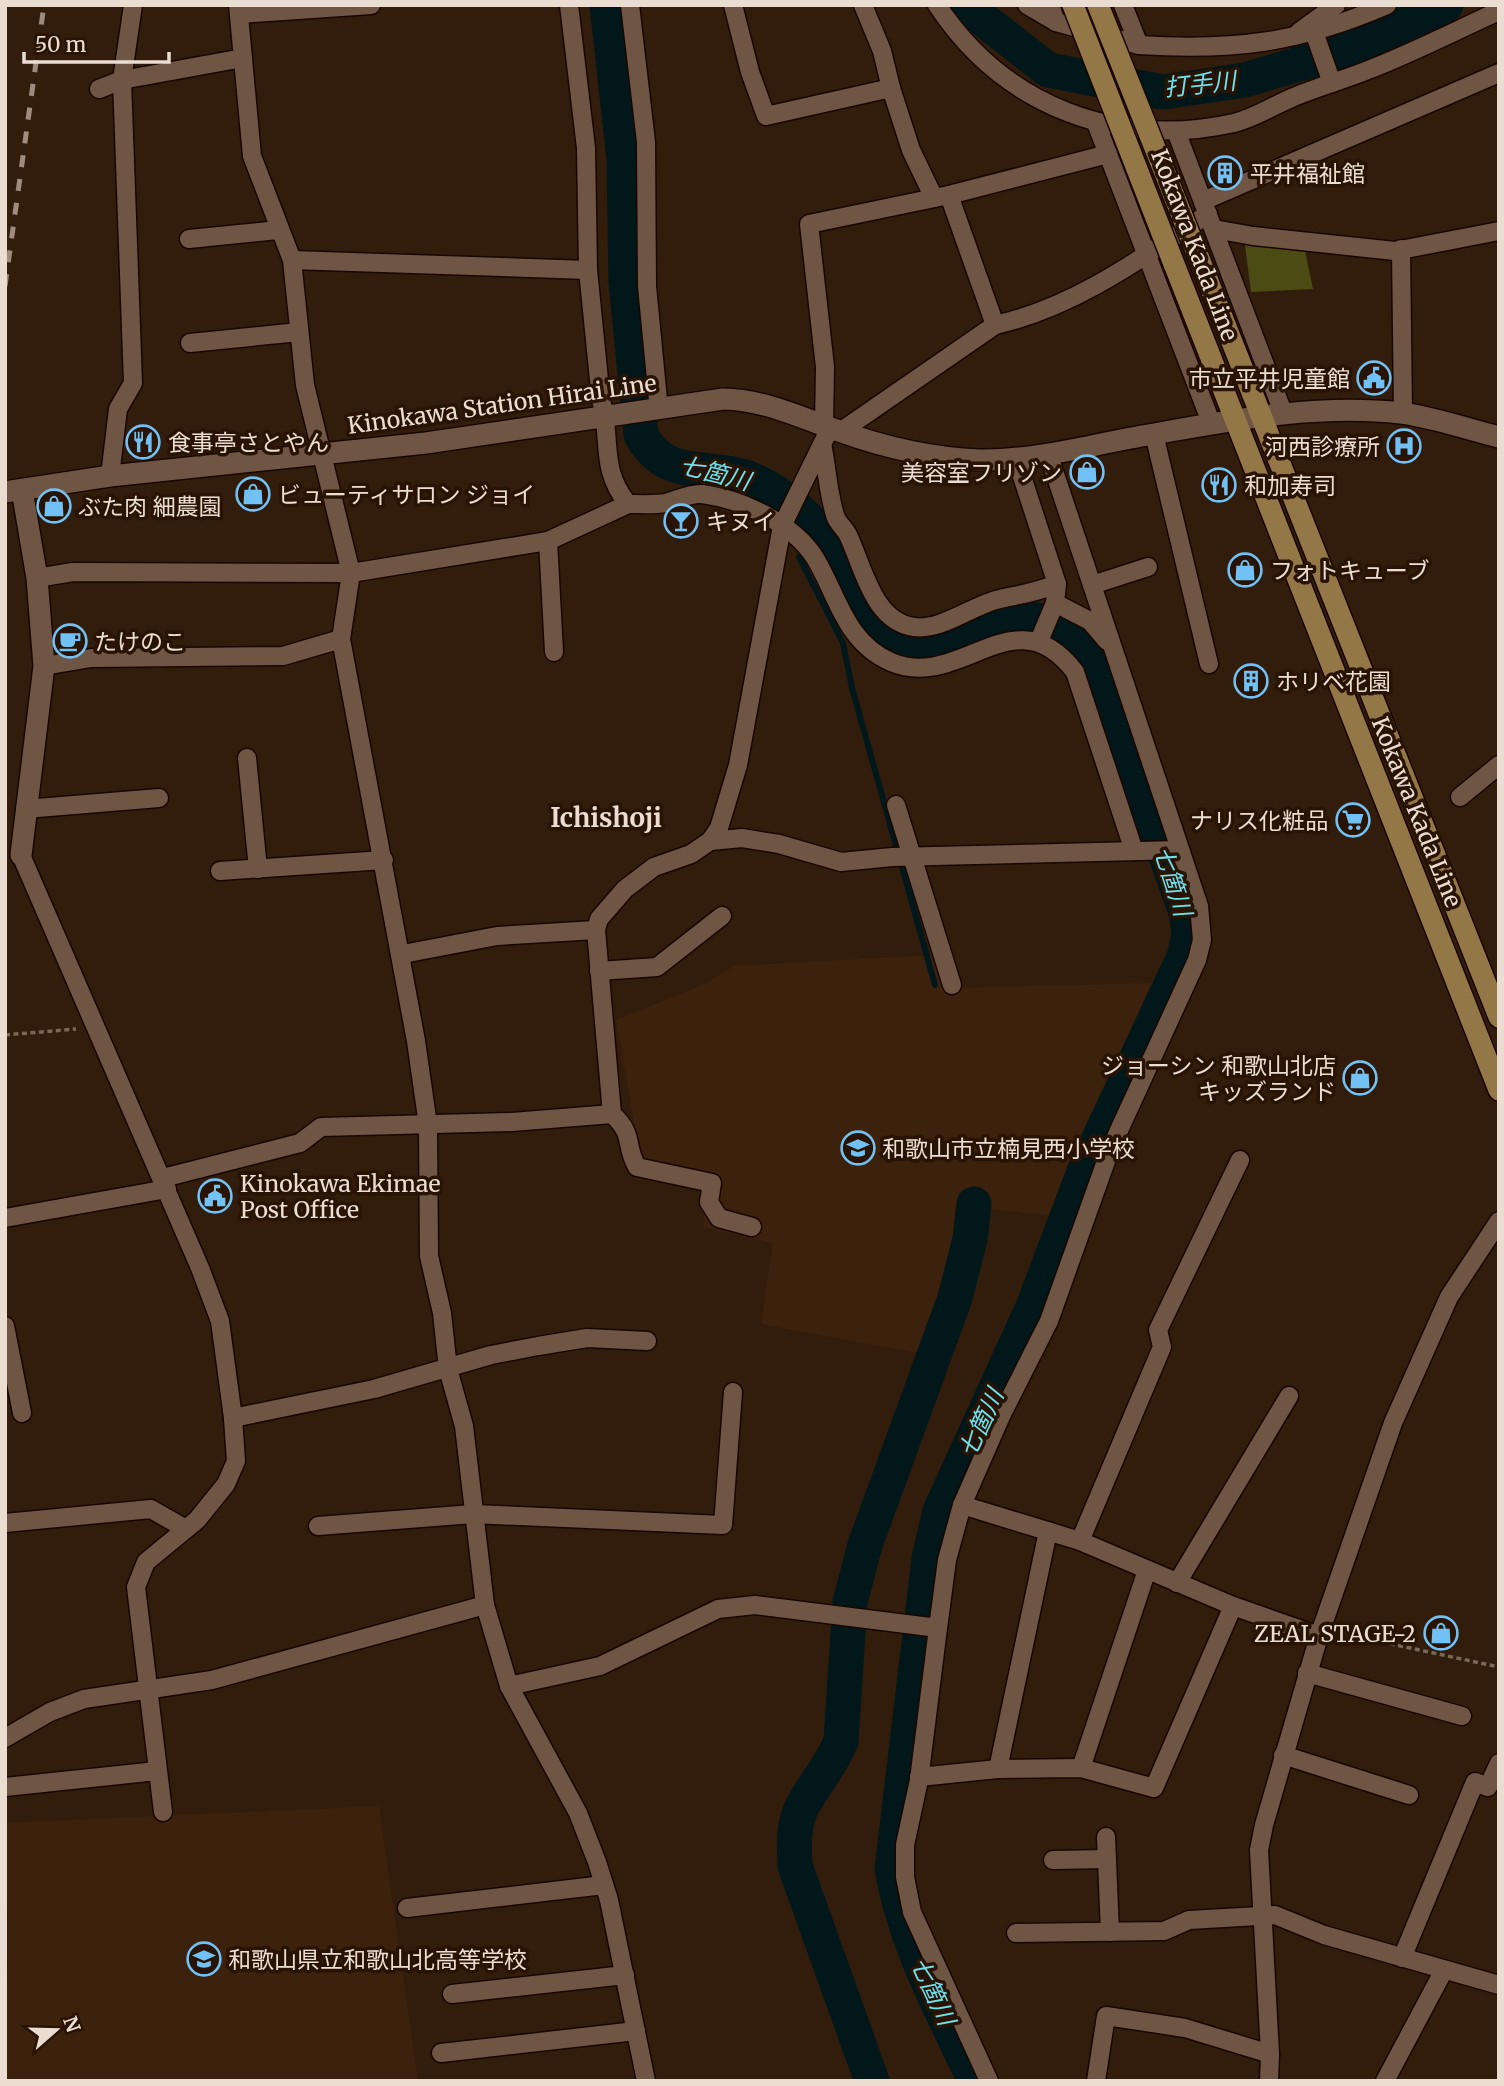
<svg xmlns="http://www.w3.org/2000/svg" width="1504" height="2086" viewBox="0 0 1504 2086" font-family="Merriweather,'Noto Sans JP',serif">
	<rect width="100%" height="100%" fill="#321d0d"/>
	<g fill="#3c210c">
		<polygon points="934,955 945,988 1151,983 1053,1215 962,1207 923,1354 761,1324 773,1243 703,1227 706,1187 636,1180 633,1116 616,1020 707,983 734,966"/>
		<polygon points="379,1806 418,2081 5,2081 8,1935 5,1823"/>
	</g>
	<polygon fill="#4a4c14" points="1245,245 1305,251 1313,289 1251,292"/>
	<g fill="none" stroke-linecap="round" stroke-linejoin="round">
		<g stroke="#01171a" stroke-width="6">
			<polyline points="801,532 807,518"/>
			<polyline points="799,557 843,643 852,688 935,985"/>
		</g>
		<g stroke="#01171a" stroke-width="35">
			<path d="M607,5L624,159L626,281L641,435C667,482 706,463 748,478C766,485 780,494 794,506C806,516 817,528 826,541C849,576 855,633 903,645C920,649 938,642 954,636C1019,613 1060,604 1100,672L1187,915L1189,935L1184,957L1087,1164L1033,1307L940,1511L929,1559L892,1869C905,1945 943,2012 975,2081"/>
			<polyline points="965,5 1048,70 1163,92 1245,80 1346,50 1446,5"/>
			<path d="M872,2081L795,1866C794,1846 793,1825 802,1807C814,1784 831,1766 841,1741L850,1602L865,1545L955,1298L970,1239L974,1204"/>
		</g>
		<defs>
			<g id="street">
				<polyline points="238,5 252,156 292,260 305,385 351,573 341,639 416,1041 428,1125 429,1256 442,1313 448,1369 464,1426 485,1605 509,1686 578,1813 597,1862 609,1900 646,2081"/>
				<polyline points="569,5 586,148 588,270"/>
				<polyline points="630,5 646,142 647,286 659,410"/>
				<polyline points="733,5 750,72 766,116 891,88 911,150 934,198"/>
				<polyline points="863,5 882,51 891,88"/>
				<path d="M937,5C1004,106 1116,149 1234,123C1254,118 1269,108 1287,100C1313,88 1341,81 1368,70C1412,53 1455,31 1499,11"/>
				<polyline points="1027,5 1056,22"/>
				<polyline points="1050,5 1056,22 1139,45 1123,5"/>
				<polyline points="239,14 371,5"/>
				<polyline points="1299,32 1336,5"/>
				<polyline points="1314,32 1332,83"/>
				<path d="M1139,45C1234,51 1299,43 1387,5"/>
				<polyline points="99,89 122,80 243,58"/>
				<polyline points="1096,123 1212,425"/>
				<polyline points="1176,131 1284,415"/>
				<polyline points="949,195 995,325"/>
				<polyline points="1203,201 1499,73"/>
				<polyline points="1214,229 1253,236 1395,251 1499,231"/>
				<polyline points="189,239 278,230"/>
				<polyline points="1401,249 1403,413"/>
				<path d="M292,260L588,270L601,400C612,438 599,469 628,504C640,504 654,505 666,503C677,500 690,493 702,494C741,499 793,523 815,558C838,596 845,642 891,662C961,692 1014,592 1075,672L1134,851"/>
				<polyline points="190,343 299,332"/>
				<polyline points="824,425 825,367 809,224 949,195 1108,154"/>
				<path d="M840,432L995,325C1073,308 1142,258 1208,214"/>
				<polyline points="1154,434 1209,664"/>
				<path d="M822,444C827,467 828,495 836,518C839,524 845,529 848,535C863,566 873,622 914,627C942,631 972,605 1000,599C1023,594 1034,593 1057,584"/>
				<polyline points="1016,458 1057,584 1055,603 1039,641"/>
				<polyline points="110,476 118,409 133,383 122,80 133,5"/>
				<polyline points="548,541 554,652"/>
				<polyline points="37,578 73,572 351,573 548,541 628,504"/>
				<polyline points="1092,585 1148,567"/>
				<polyline points="1055,603 1090,621 1107,641"/>
				<polyline points="44,666 91,658 283,656 341,639"/>
				<polyline points="247,758 258,869"/>
				<polyline points="1460,797 1499,765"/>
				<polyline points="896,805 952,985"/>
				<polyline points="25,809 159,798"/>
				<polyline points="710,841 742,838 779,844 841,862 892,857 1180,850"/>
				<polyline points="21,855 200,1268 220,1321 233,1418 236,1461 226,1484 197,1520 146,1562 136,1587 163,1812"/>
				<polyline points="220,871 384,860"/>
				<polyline points="403,954 497,936 596,930"/>
				<polyline points="599,971 657,967 722,916"/>
				<path d="M612,1114C635,1135 624,1144 637,1167L712,1183L709,1202L719,1218L752,1227"/>
				<polyline points="163,1178 300,1143 321,1127 512,1122 612,1114 596,930 599,919 625,889 654,867 691,854 710,841 719,828 738,765 782,526 830,428"/>
				<polyline points="5,1218 167,1189"/>
				<polyline points="5,1326 22,1413"/>
				<polyline points="233,1418 374,1389 491,1355 538,1346 587,1338 647,1341"/>
				<polyline points="962,1505 1080,1541 1233,1606 1319,1636"/>
				<polyline points="5,1523 151,1509 186,1529"/>
				<polyline points="318,1526 473,1514 723,1525 733,1392"/>
				<polyline points="1080,1541 1162,1347 1158,1330 1240,1160"/>
				<polyline points="1177,1583 1289,1396"/>
				<polyline points="938,1628 919,1780 905,1845 905,1877 912,1912 989,2081"/>
				<polyline points="1307,1673 1462,1716"/>
				<polyline points="509,1686 600,1666 718,1609 755,1605 938,1628 947,1560 962,1505 1002,1414 1049,1321 1110,1150 1197,960 1202,940 1199,906 1048,453"/>
				<polyline points="5,1738 50,1712 84,1699 212,1680 485,1605"/>
				<polyline points="1283,1755 1409,1795"/>
				<polyline points="1081,1768 1147,1570"/>
				<polyline points="998,1769 1048,1531"/>
				<polyline points="919,1777 998,1769 1081,1768 1154,1788 1233,1606"/>
				<polyline points="5,1787 157,1771"/>
				<polyline points="1106,1837 1110,1932"/>
				<polyline points="1053,1860 1107,1859"/>
				<polyline points="407,1908 604,1885"/>
				<polyline points="1016,1933 1164,1931 1189,1920 1275,1915 1324,1935 1499,1985"/>
				<polyline points="1402,1958 1475,1782 1488,1787 1499,1763"/>
				<polyline points="452,1994 625,1975"/>
				<polyline points="441,2053 636,2031"/>
				<polyline points="1096,2081 1106,2016 1185,2028 1270,2054"/>
				<polyline points="1269,2081 1270,2054 1259,1850 1264,1825 1319,1636 1393,1423 1449,1297 1499,1221"/>
				<polyline points="1385,2081 1444,1970"/>
			</g>
			<g id="secondary">
				<path d="M5,492L110,476L426,443L723,399C766,400 799,417 839,431C886,448 930,458 979,460C1032,461 1086,446 1137,437C1223,422 1313,403 1401,413C1433,417 1467,429 1499,437"/>
				<polyline points="21,855 44,666 37,578 22,490"/>
			</g>
			<g id="primary">
				<polyline points="1198,256 1499,1017"/>
				<polyline points="1174,264 1499,1090"/>
			</g>
		</defs>
		<use href="#street" stroke="#190600" stroke-width="21"/>
		<use href="#secondary" stroke="#190600" stroke-width="24"/>
		<use href="#primary" stroke="#190600" stroke-width="24"/>
		<g stroke="#796759" stroke-width="3.5" stroke-dasharray="5 3.5" stroke-linecap="butt">
			<polyline points="5,1035 76,1029"/>
			<polyline points="1340,1633 1499,1667"/>
		</g>
		<use href="#street" stroke="#6f5644" stroke-width="18"/>
		<use href="#secondary" stroke="#6f5644" stroke-width="21"/>
		<use href="#primary" stroke="#947747" stroke-width="21"/>
		<polyline stroke="#9e8c7f" stroke-width="5" stroke-dasharray="12 12" stroke-linecap="butt" points="5,286 44,5"/>
		<defs>
			<g id="primary-bridge">
				<polyline points="1073,5 1174,264"/>
				<polyline points="1098,5 1198,256"/>
			</g>
		</defs>
		<use href="#primary-bridge" stroke="#190600" stroke-width="24" stroke-linecap="butt"/>
		<use href="#primary-bridge" stroke="#947747" stroke-width="21"/>
	</g>
	<defs>
		<symbol id="building-ring" viewBox="-11 -11 22 22"><circle r="9.5" fill="#281304" stroke="#72c1f5" stroke-width="1.5"/><path d="M-4-6H4V6H1V3H-1V6H-4ZM-2.5-4.3h1.7v1.8h-1.7ZM.8-4.3h1.7v1.8H.8ZM-2.5-1h1.7V.8h-1.7ZM.8-1h1.7V.8H.8Z" fill="#72c1f5"/></symbol>
		<symbol id="civic-ring" viewBox="-11 -11 22 22"><circle r="9.5" fill="#281304" stroke="#72c1f5" stroke-width="1.5"/><path d="M-.6-6.5H3V-4.5H.6V-3L4-1V1h2V6H-6V1h2V-1L-.6-3ZM-1.2 2.5V6h2.4V2.5Z" fill="#72c1f5"/></symbol>
		<symbol id="restaurant-ring" viewBox="-11 -11 22 22"><circle r="9.5" fill="#281304" stroke="#72c1f5" stroke-width="1.5"/><path d="M-5-6h1v4h1v-4h1v4h1v-4h1v5L-1.5 .5V6h-2V.5L-5-1ZM5-6V6H3V1.5H1.5Q1.5-4 5-6Z" fill="#72c1f5"/></symbol>
		<symbol id="hospital-ring" viewBox="-11 -11 22 22"><circle r="9.5" fill="#281304" stroke="#72c1f5" stroke-width="1.5"/><path d="M-5-5h3v3.5h4V-5h3V5h-3V1.5h-4V5h-3Z" fill="#72c1f5"/></symbol>
		<symbol id="shop-ring" viewBox="-11 -11 22 22"><circle r="9.5" fill="#281304" stroke="#72c1f5" stroke-width="1.5"/><path d="M-5-2.5h2.3a2.7 3.5 0 0 1 5.4 0H5L5.5 6h-11ZM-1.5-2.5h3a1.5 2.3 0 0 0-3 0Z" fill="#72c1f5"/></symbol>
		<symbol id="bar-ring" viewBox="-11 -11 22 22"><circle r="9.5" fill="#281304" stroke="#72c1f5" stroke-width="1.5"/><path d="M-6-5H6L.8 .8V4.5H3.5V6h-7V4.5H-.8V.8Z" fill="#72c1f5"/></symbol>
		<symbol id="cafe-ring" viewBox="-11 -11 22 22"><circle r="9.5" fill="#281304" stroke="#72c1f5" stroke-width="1.5"/><path d="M-5.5-4.5H6V0H3Q3 3.5 0 3.5H-2.5Q-5.5 3.5-5.5 0ZM3-3.2v2h1.7v-2ZM-6 4.5H4V6H-6Z" fill="#72c1f5"/></symbol>
		<symbol id="supermarket-ring" viewBox="-11 -11 22 22"><circle r="9.5" fill="#281304" stroke="#72c1f5" stroke-width="1.5"/><path d="M-6-5.5h2.5l.6 2H6L4.5 2H-2.5L-4.4-4H-6ZM-1.5 3.2a1.3 1.3 0 1 0 .1 0ZM3 3.2a1.3 1.3 0 1 0 .1 0Z" fill="#72c1f5"/></symbol>
		<symbol id="school-ring" viewBox="-11 -11 22 22"><circle r="9.5" fill="#281304" stroke="#72c1f5" stroke-width="1.5"/><path d="M0-5L7-2L0 1L-7-2ZM-4 1L0 2.5L4 1V4Q0 6-4 4Z" fill="#72c1f5"/></symbol>
	</defs>
	<g fill-rule="evenodd">
		<use href="#building-ring" x="1206" y="154" width="38" height="38"/>
		<use href="#civic-ring" x="1355" y="359" width="38" height="38"/>
		<use href="#restaurant-ring" x="124" y="423" width="38" height="38"/>
		<use href="#hospital-ring" x="1385" y="427" width="38" height="38"/>
		<use href="#shop-ring" x="1068" y="453" width="38" height="38"/>
		<use href="#restaurant-ring" x="1200" y="466" width="38" height="38"/>
		<use href="#shop-ring" x="234" y="475" width="38" height="38"/>
		<use href="#shop-ring" x="35" y="487" width="38" height="38"/>
		<use href="#bar-ring" x="662" y="502" width="38" height="38"/>
		<use href="#shop-ring" x="1226" y="551" width="38" height="38"/>
		<use href="#cafe-ring" x="51" y="622" width="38" height="38"/>
		<use href="#building-ring" x="1232" y="662" width="38" height="38"/>
		<use href="#supermarket-ring" x="1334" y="801" width="38" height="38"/>
		<use href="#shop-ring" x="1341" y="1059" width="38" height="38"/>
		<use href="#school-ring" x="839" y="1129" width="38" height="38"/>
		<use href="#civic-ring" x="196" y="1177" width="38" height="38"/>
		<use href="#shop-ring" x="1422" y="1614" width="38" height="38"/>
		<use href="#school-ring" x="185" y="1940" width="38" height="38"/>
	</g>
	<g text-anchor="middle" dominant-baseline="central" stroke-width="7" stroke-linejoin="round" paint-order="stroke">
		<g font-size="23" fill="#ecddd3" stroke="#281304" text-anchor="start">
			<text x="1250" y="173">平井福祉館</text>
			<text x="1350" y="378" text-anchor="end">市立平井児童館</text>
			<text x="168" y="442">食事亭さとやん</text>
			<text x="1380" y="446" text-anchor="end">河西診療所</text>
			<text x="1062" y="472" text-anchor="end">美容室フリゾン</text>
			<text x="1244" y="485">和加寿司</text>
			<text x="278" y="494">ビューティサロン ジョイ</text>
			<text x="78" y="506">ぶた肉 細農園</text>
			<text x="706" y="521">キヌイ</text>
			<text x="1270" y="570">フォトキューブ</text>
			<text x="94" y="641">たけのこ</text>
			<text x="1276" y="681">ホリベ花園</text>
			<text x="1328" y="820" text-anchor="end">ナリス化粧品</text>
			<text x="1336" y="1065" text-anchor="end">ジョーシン 和歌山北店<tspan x="1336" dy="26">キッズランド</tspan></text>
			<text x="882" y="1148">和歌山市立楠見西小学校</text>
			<text x="240" y="1183">Kinokawa Ekimae<tspan x="240" dy="26">Post Office</tspan></text>
			<text x="1416" y="1633" text-anchor="end">ZEAL STAGE-2</text>
			<text x="228" y="1959">和歌山県立和歌山北高等学校</text>
		</g>
		<g font-size="23" fill="#ecddd3" stroke="#281304">
			<text transform="translate(1195 245) rotate(69)">Kokawa Kada Line</text>
			<text transform="translate(502 404) rotate(-8)">Kinokawa Station Hirai Line</text>
			<text transform="translate(1417 812) rotate(68)">Kokawa Kada Line</text>
		</g>
		<g font-size="24" font-style="italic" fill="#6ee3f0" stroke="#281304">
			<text transform="translate(1200 84) rotate(-6)">打手川</text>
			<text transform="translate(715 473) rotate(14)">七箇川</text>
			<text transform="translate(1173 881) rotate(72)">七箇川</text>
			<text transform="translate(981 1423) rotate(-65)">七箇川</text>
			<text transform="translate(933 1991) rotate(65)">七箇川</text>
		</g>
		<g font-size="26" font-weight="bold" fill="#ecddd3" stroke="#281304">
			<text x="606" y="817">Ichishoji</text>
		</g>
	</g>
	<rect width="1504" height="2086" fill="none" stroke="#ecddd3" stroke-width="14"/>
	<g transform="translate(56 2030) rotate(70)" stroke="#281304" stroke-width="5" paint-order="stroke">
	<path d="M0-5L12 26L0 18L-12 26Z" fill="#ecddd3"/>
	<text y="-10" font-size="19" font-weight="bold" text-anchor="middle" fill="#ecddd3">N</text>
	</g>
	<path d="M24 52v10h145v-10" fill="none" stroke="#ecddd3" stroke-width="3.5"/>
	<text x="35" y="52" font-size="21" fill="#ecddd3" stroke="#281304" stroke-width="5" paint-order="stroke">50 m</text>
</svg>
